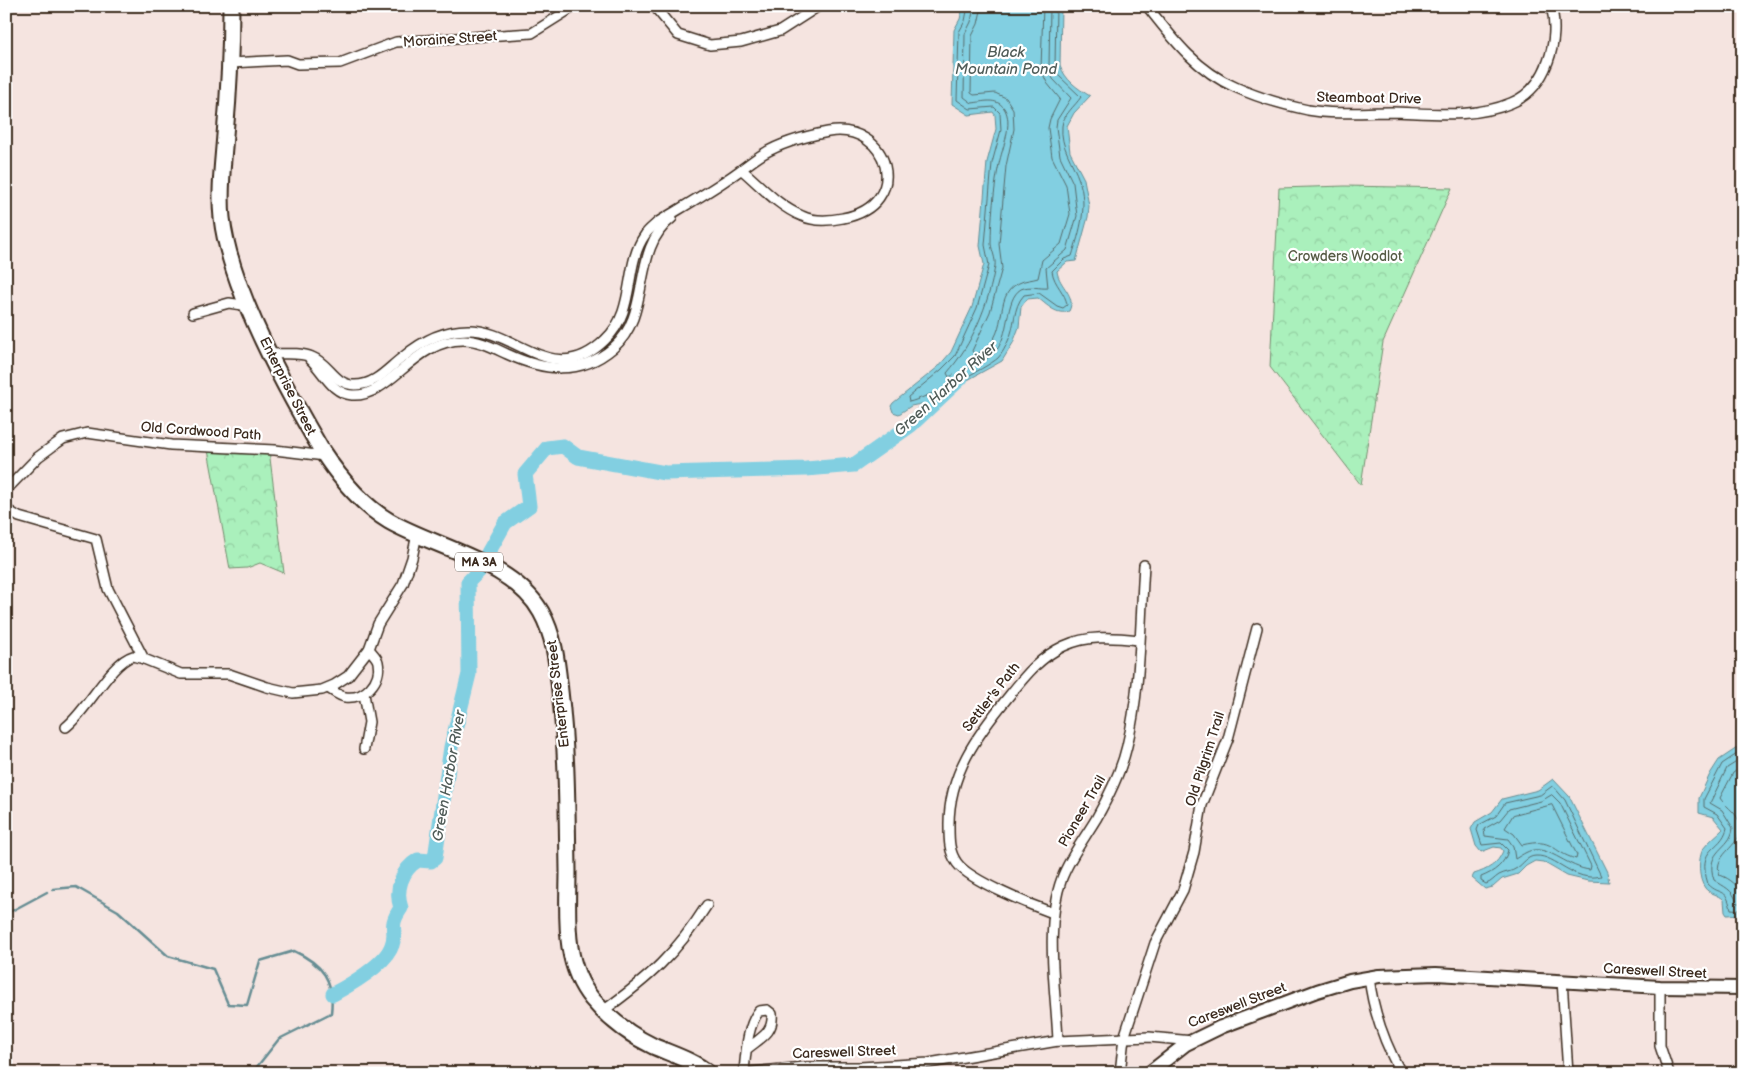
<svg xmlns="http://www.w3.org/2000/svg" width="1749" height="1079" viewBox="0 0 1749 1079" font-family="'Balsamiq Sans',sans-serif">
	<defs>
		<pattern id="park-crowns" width="20" height="18" patternUnits="userSpaceOnUse" patternTransform="scale(1.25)"><rect width="20" height="18" fill="#aaf0bc"/><path d="M2 6a3 3 0 1 1 6 0M12 15a3 3 0 1 1 6 0" fill="none" stroke="#93cea1"/></pattern>
	</defs>
	<rect width="100%" height="100%" fill="#f5e4e0"/>
	<filter id="ink" filterUnits="userSpaceOnUse"><feTurbulence type="fractalNoise" baseFrequency=".02" numOctaves="2"/><feDisplacementMap in="SourceGraphic" scale="10" xChannelSelector="R" yChannelSelector="G"/><feConvolveMatrix kernelMatrix="1 2 1 2 8 2 1 2 1" color-interpolation-filters="sRGB"/></filter>
	<g filter="url(#ink)">
		<g fill="url(#park-crowns)" stroke="#728d6d">
			<polygon points="1345,186 1452,188 1383,342 1361,485 1270,367 1279,188"/>
			<polygon points="208,450 269,450 284,573 260,563 247,568 230,569"/>
		</g>
		<g fill="#82cfe1" stroke="#668d93">
			<path d="M963,6H1061L1060,65C1065,80 1077,88 1090,96L1074,113L1067,126L1070,152L1084,179L1089,206L1088,217L1076,261L1067,262L1057,271C1059,287 1077,295 1069,311C1057,316 1047,305 1038,298L1027,299L1021,307L1019,327L1013,343L1002,361L926,403L911,406L899,414L893,412L891,406L893,403L938,367L951,352L972,307L984,264L980,246L987,162L996,129L995,115L993,112L969,115L952,104L954,30L960,19Z"/>
			<path d="M1743,744V914L1727,915L1725,912L1724,900C1719,894 1709,894 1705,888C1698,879 1698,858 1703,849C1708,842 1717,835 1723,829L1713,817L1699,813V798L1710,774L1719,760Z"/>
			<path d="M1553,779L1569,796L1607,872L1609,882L1588,881L1567,876L1543,862L1535,861L1526,866L1518,874L1502,879L1493,887L1485,889L1472,878L1474,874C1487,870 1498,864 1503,851L1501,848L1494,847L1481,852L1476,846L1471,829L1475,822L1492,812L1502,799L1538,790Z"/>
		</g>
		<g fill="none" stroke-linecap="round" stroke-linejoin="round">
			<g stroke="#576c6c" stroke-width="1">
				<path d="M968,6L965,21L959,32L957,100L970,109L994,107L1000,113L1001,130L992,163L985,245L989,265L977,308L955,356L941,370L908,397L909,402C924,399 987,368 998,358C1002,354 1006,346 1008,341C1016,326 1012,308 1024,295L1039,293L1057,306L1063,308L1067,305C1066,293 1054,285 1052,271L1064,259L1072,256C1080,231 1088,206 1079,180C1073,162 1060,147 1062,126C1063,115 1075,106 1081,97L1059,76L1055,66L1056,6"/>
				<path d="M974,6L971,22L965,34L964,97L972,103C983,102 996,97 1004,108C1014,123 1002,148 999,164C994,187 991,220 991,244C992,251 996,259 995,266C989,304 972,345 947,373L949,377C960,372 986,361 994,353C1011,336 1004,299 1021,289C1030,285 1040,289 1048,288L1046,268L1067,250L1077,216L1073,183L1060,156L1056,127L1057,120L1071,98L1053,79L1049,67L1050,6"/>
				<path d="M982,6L978,24L972,36L971,93L974,95L995,93L1006,98L1013,109L1014,129L1006,166L999,244L1002,268L990,312L972,351L975,355C1014,337 990,296 1019,283C1024,280 1032,280 1038,278L1042,260L1061,244L1070,214L1066,185L1052,157L1048,128L1050,119L1060,99L1047,83L1041,69L1043,6"/>
				<path d="M1743,750L1722,764L1704,799V807L1717,814L1727,828C1721,852 1696,845 1708,884C1721,897 1725,885 1731,909L1743,910"/>
				<path d="M1743,758L1727,768L1710,803L1722,810L1733,828C1731,850 1704,849 1714,880C1724,887 1733,889 1737,903H1743"/>
				<path d="M1743,766L1733,773L1720,798C1724,805 1735,811 1739,821C1749,844 1710,853 1720,875C1731,879 1738,886 1743,895"/>
				<path d="M1553,786L1565,800L1601,876C1574,883 1556,855 1536,856C1527,856 1523,864 1517,868C1512,872 1504,872 1499,875C1494,878 1492,882 1486,884L1481,881V877C1494,872 1505,864 1508,850L1501,843L1482,845L1477,830L1479,825L1496,816L1505,803L1540,795Z"/>
				<path d="M1552,795L1560,803L1591,866L1590,870C1569,868 1550,847 1533,850C1527,851 1520,856 1515,859L1513,846L1508,839L1485,836L1484,829L1500,820L1509,809L1541,801Z"/>
				<path d="M1552,805L1577,855L1576,859C1551,852 1554,837 1522,845L1514,834L1505,828L1513,815Z"/>
			</g>
			<g stroke="#668d93" stroke-width="2.5">
				<path d="M53,889L76,887L118,911L168,956L213,969L228,1004L247,1005L260,961L294,951C322,964 335,980 331,1013L279,1039L256,1068V1073"/>
				<polyline points="6,914 47,892"/>
			</g>
			<g stroke="#82cfe1" stroke-width="15">
				<polyline points="488,553 505,523 529,506 525,474 547,448 563,446 578,457 665,473 806,469 854,465 911,425 961,378"/>
				<path d="M333,994C350,985 386,964 392,945C398,929 387,928 401,908C395,891 401,870 418,860L431,861L435,858L451,747L469,674L468,582L482,568"/>
			</g>
			<defs>
				<g id="minor">
					<polyline points="654,6 678,35 710,45 741,42 780,31 819,6"/>
					<path d="M1147,6C1173,39 1196,70 1235,87C1257,97 1284,105 1308,110C1335,115 1363,112 1391,112C1430,113 1474,119 1511,103C1546,89 1561,40 1551,6"/>
					<polyline points="231,63 287,60 298,64 340,63 396,42 532,33 575,6"/>
					<polyline points="193,313 229,303 249,306"/>
					<path d="M271,354C284,354 300,352 312,357C330,364 334,385 355,385C376,385 388,368 403,357C422,341 443,330 468,330C516,329 554,390 605,340C637,310 623,266 645,235C648,230 654,226 658,222C681,208 704,195 726,180C739,172 750,162 763,154C781,143 807,136 828,132C889,121 914,205 843,218C829,221 815,222 802,216C779,207 760,185 742,170"/>
					<path d="M310,359C324,372 331,393 352,395C390,398 414,339 464,340C479,340 494,348 507,354C544,371 580,376 613,348C653,314 630,250 672,218"/>
					<polyline points="6,490 38,457 53,446 63,439 87,433 171,445 275,450 325,456"/>
					<path d="M6,509L19,517L96,539L108,589L144,659L133,656C111,662 87,711 66,727"/>
					<polyline points="144,659 181,674 229,674 267,687 293,693 322,690 334,685 348,676 369,649 378,624 403,584 412,558 417,534"/>
					<path d="M328,688C333,691 339,696 345,697C364,700 382,681 378,662C377,657 372,653 369,649"/>
					<polyline points="364,694 369,722 364,749"/>
					<path d="M1053,913C1031,905 970,881 957,863C949,852 949,840 949,827C948,774 977,735 1009,696C1025,676 1040,657 1064,646C1087,635 1114,637 1139,640"/>
					<path d="M1369,977C1373,1012 1384,1042 1401,1073"/>
					<polyline points="1562,980 1568,1073"/>
					<polyline points="1660,987 1660,1046 1669,1073"/>
					<path d="M603,1011C650,977 676,954 707,905"/>
					<path d="M1058,1041C1056,990 1044,926 1062,878C1070,857 1084,839 1096,819C1109,796 1121,772 1127,746C1141,688 1140,625 1144,565"/>
					<path d="M744,1071C746,1053 747,1026 759,1011L767,1010L772,1014C774,1033 760,1038 747,1049"/>
					<polyline points="742,1073 804,1067 860,1067 929,1063 1058,1041 1149,1037 1193,1041"/>
					<polyline points="1120,1073 1124,1038 1155,943 1183,890 1194,852 1202,805 1228,739 1257,628"/>
				</g>
				<polyline id="secondary" points="1149,1073 1186,1044 1221,1027 1317,991 1350,981 1379,976 1436,974 1660,987 1743,988"/>
				<path id="primary" d="M231,6C231,51 229,91 225,135C223,162 219,191 222,218C230,288 286,390 322,451C339,477 362,505 389,521C436,548 513,562 541,612C555,637 557,664 560,691C567,750 567,810 568,870C568,914 562,963 592,999C609,1019 630,1035 653,1046C671,1054 692,1060 708,1073"/>
			</defs>
			<use href="#minor" stroke="#3b2a1e" stroke-width="12"/>
			<use href="#secondary" stroke="#3b2a1e" stroke-width="16"/>
			<use href="#primary" stroke="#3b2a1e" stroke-width="19"/>
			<use href="#minor" stroke="#fff" stroke-width="9"/>
			<use href="#secondary" stroke="#fff" stroke-width="12"/>
			<use href="#primary" stroke="#fff" stroke-width="15"/>
		</g>
	</g>
	<g text-anchor="middle" dominant-baseline="central" stroke-width="4.5" stroke-linejoin="round" paint-order="stroke">
		<rect fill="#fff" stroke="#766a62" stroke-width="1" x="455" y="552.5" width="48" height="19" rx="4"/>
		<g font-size="12" font-weight="bold" fill="#3b2a1e">
			<text x="479" y="562">MA 3A</text>
		</g>
		<g font-size="14" fill="#3b2a1e" stroke="#fff">
			<text transform="translate(450 39) rotate(-4)">Moraine Street</text>
			<text transform="translate(1369 98) rotate(1)">Steamboat Drive</text>
			<text transform="translate(288 386) rotate(63)">Enterprise Street</text>
			<text transform="translate(201 431) rotate(4)">Old Cordwood Path</text>
			<text transform="translate(558 694) rotate(-97)">Enterprise Street</text>
			<text transform="translate(991 697) rotate(-52)">Settler's Path</text>
			<text transform="translate(1205 759) rotate(-72)">Old Pilgrim Trail</text>
			<text transform="translate(1082 811) rotate(-60)">Pioneer Trail</text>
			<text transform="translate(1655 971) rotate(3)">Careswell Street</text>
			<text transform="translate(1237 1005) rotate(-21)">Careswell Street</text>
			<text transform="translate(844 1052) rotate(-2)">Careswell Street</text>
		</g>
		<g font-size="14" fill="#575c46" stroke="#fff">
			<text x="1345" y="256">Crowders Woodlot</text>
		</g>
		<g font-size="15" font-style="italic" fill="#505c58" stroke="#fff">
			<text x="1006" y="52">Black<tspan x="1006" dy="17">Mountain Pond</tspan></text>
			<text transform="translate(946 389) rotate(-42)">Green Harbor River</text>
			<text transform="translate(449 776) rotate(-80)">Green Harbor River</text>
		</g>
	</g>
	<rect width="1749" height="1079" fill="none" stroke="#fff" stroke-width="25"/>
	<rect x="12" y="12" width="1724" height="1054" fill="none" stroke="#3b2a1e" stroke-width="2" filter="url(#ink)"/>
</svg>
